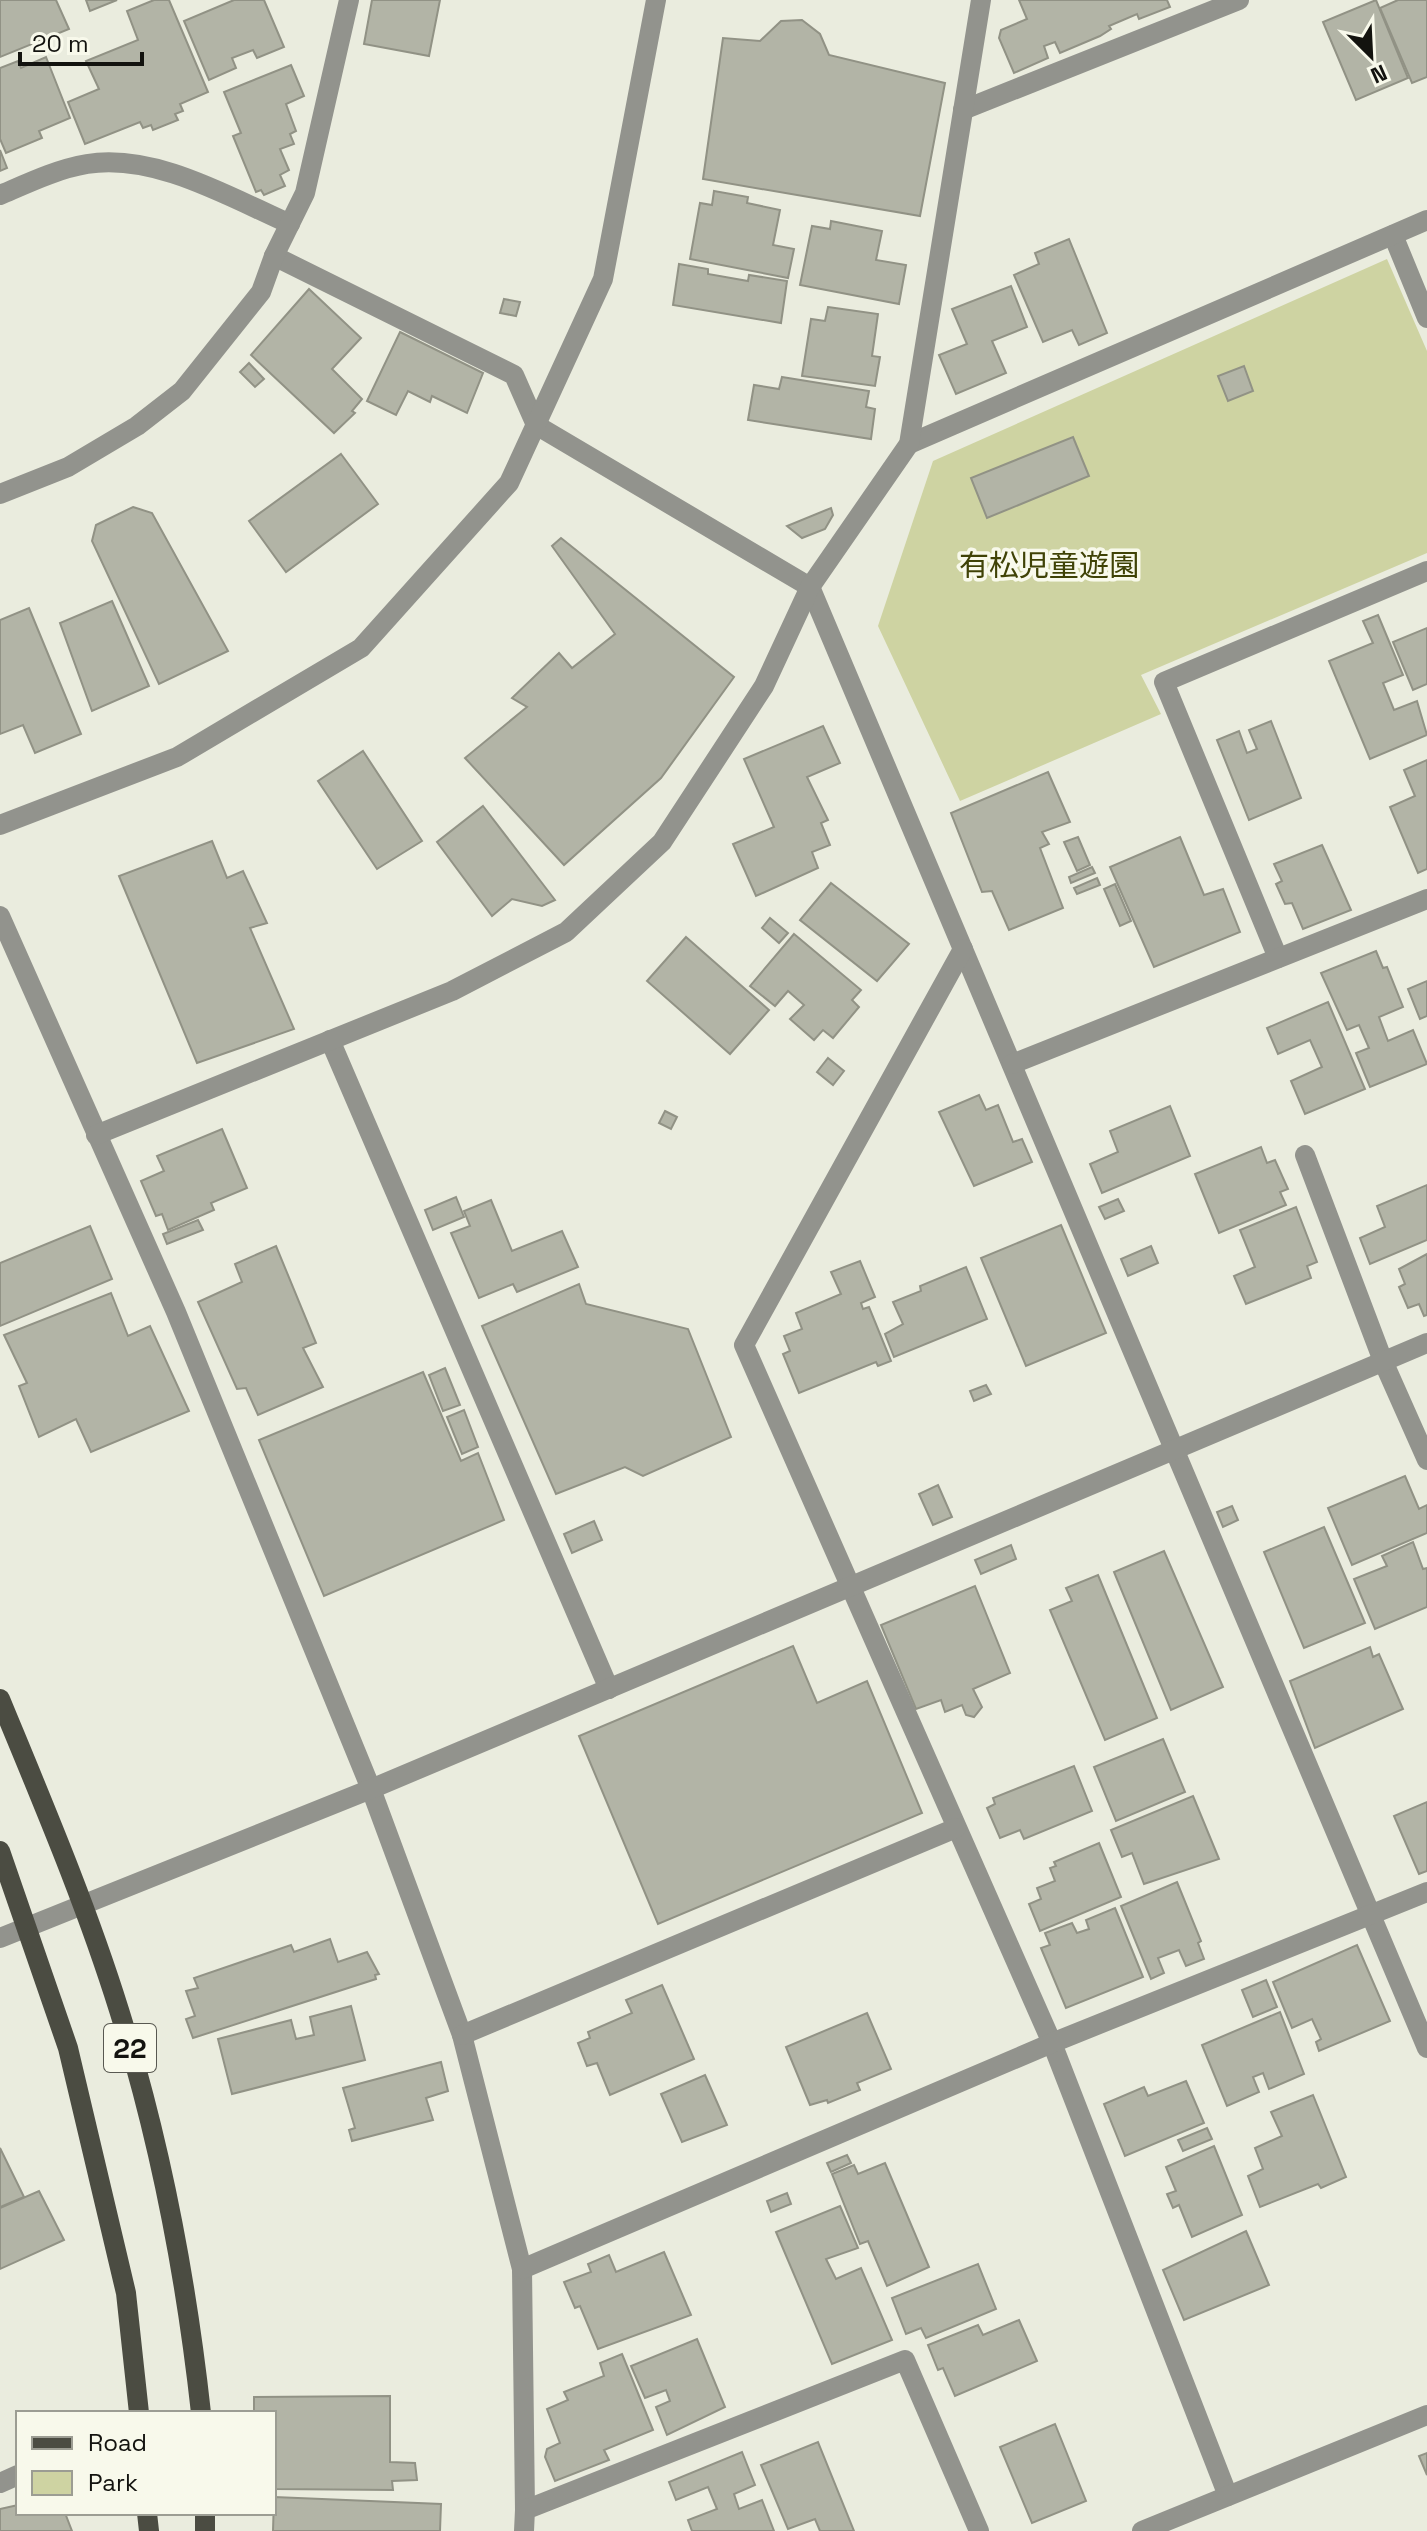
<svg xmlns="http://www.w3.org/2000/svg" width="1427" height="2531" viewBox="0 0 1427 2531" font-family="'Space Grotesk','Noto Sans JP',sans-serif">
	<rect width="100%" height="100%" fill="#eaecde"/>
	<polygon fill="#ced3a2" points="1387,259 1427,351 1427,553 1141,675 1161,714 960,801 878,626 933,461"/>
	<g fill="#b2b4a6" stroke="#919285" stroke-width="2">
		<polygon points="0,0 56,0 69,29 0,57"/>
		<polygon points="86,0 117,0 90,11"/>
		<polygon points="154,0 169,0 208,92 180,104 183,111 175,114 178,120 153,130 151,125 143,128 140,122 85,144 68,102 99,89 86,61 138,40 127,11"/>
		<polygon points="234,0 264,0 284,47 257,58 253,50 232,58 236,68 209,80 184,21"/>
		<polygon points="372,0 440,0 429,56 364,44"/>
		<polygon points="1019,0 1167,0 1170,7 1139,19 1137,14 1109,26 1111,29 1100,36 1060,53 1055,42 1044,46 1048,58 1014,73 999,38 1001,30 1027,19"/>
		<polygon points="1376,0 1408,78 1356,100 1323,22"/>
		<polygon points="1398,0 1427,0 1427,77 1412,83 1380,8"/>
		<polygon points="802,20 820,34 829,55 945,83 920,216 703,179 723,38 760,41 781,21"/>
		<polygon points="46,57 70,118 39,131 42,138 6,153 0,139 0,68 18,61 21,68"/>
		<polygon points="291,65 304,96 286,104 296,131 290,134 294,144 280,149 289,170 280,175 285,186 264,195 261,190 256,192 233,136 241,133 224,92"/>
		<polygon points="0,150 7,168 0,171"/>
		<polygon points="714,191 748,197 747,203 780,210 773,245 794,249 788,278 690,259 700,203 712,205"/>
		<polygon points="831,221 882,231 876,260 906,265 899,304 800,285 812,226 830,229"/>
		<polygon points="1069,239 1107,333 1079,345 1072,330 1043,342 1014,275 1039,264 1035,253"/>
		<polygon points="679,264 708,269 708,274 748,281 749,275 787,281 781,323 673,305"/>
		<polygon points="1011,286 1027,327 992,341 1006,373 956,394 939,355 967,344 952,309"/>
		<polygon points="309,289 361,338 332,369 362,399 352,411 355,413 334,433 251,355"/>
		<polygon points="504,299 520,302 516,316 500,313"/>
		<polygon points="828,307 878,314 872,356 880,357 875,386 802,376 811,319 825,321"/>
		<polygon points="400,332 483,373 467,413 432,396 430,402 408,391 396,415 367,401"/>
		<polygon points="249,363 264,379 255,387 240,372"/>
		<polygon points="1244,366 1253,391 1228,401 1218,376"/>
		<polygon points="782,377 869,391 866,407 875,409 871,439 748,420 754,385 779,389"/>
		<polygon points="1073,437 1089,476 987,518 971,478"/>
		<polygon points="341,454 378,504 286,572 249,521"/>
		<polygon points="133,507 152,513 228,651 159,684 92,541 96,525"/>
		<polygon points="831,508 833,515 825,529 802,538 787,526"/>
		<polygon points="561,538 734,677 661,778 564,865 465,758 527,707 512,698 559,653 572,668 615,634 552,546"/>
		<polygon points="112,601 149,686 92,711 60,623"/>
		<polygon points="29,608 81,734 35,753 23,725 0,734 0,620"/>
		<polygon points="1378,615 1403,675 1383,683 1394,710 1417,701 1427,735 1370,759 1329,661 1373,643 1363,621"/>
		<polygon points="1427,628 1427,684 1413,690 1393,642"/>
		<polygon points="1271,721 1301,798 1249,820 1217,740 1239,731 1247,753 1257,749 1249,730"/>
		<polygon points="823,726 840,763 807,777 828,820 821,823 830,845 812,852 818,868 756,896 733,844 774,827 744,759"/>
		<polygon points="363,751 422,841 377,869 318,781"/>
		<polygon points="1427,760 1427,869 1418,873 1390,807 1415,796 1404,770"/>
		<polygon points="1048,772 1070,822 1042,832 1049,844 1040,848 1063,908 1009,930 992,891 982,892 951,813"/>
		<polygon points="483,806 555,900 542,906 512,899 492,916 437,842"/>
		<polygon points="1078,837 1090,865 1077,871 1064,842"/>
		<polygon points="1180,837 1204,895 1223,889 1240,932 1154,967 1110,867"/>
		<polygon points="212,841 227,878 243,871 267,923 250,928 294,1029 197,1063 119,876"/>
		<polygon points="1322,845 1351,910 1303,929 1292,903 1285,904 1276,884 1282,881 1274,864"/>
		<polygon points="1092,867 1095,873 1071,883 1069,877"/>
		<polygon points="1097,878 1100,885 1077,894 1074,888"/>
		<polygon points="831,883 909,944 877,981 800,920"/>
		<polygon points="1115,884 1131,921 1120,926 1104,889"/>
		<polygon points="770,918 788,933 779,943 762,928"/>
		<polygon points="794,934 861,990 852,1000 859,1007 833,1038 823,1030 814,1040 790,1019 804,1005 788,991 775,1006 750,986"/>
		<polygon points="686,937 769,1010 730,1054 647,981"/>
		<polygon points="1376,951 1383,968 1387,967 1403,1007 1379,1017 1388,1041 1413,1030 1427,1064 1370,1087 1356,1053 1369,1048 1359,1025 1347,1030 1321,973"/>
		<polygon points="1427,981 1427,1016 1420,1019 1408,989"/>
		<polygon points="1328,1002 1365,1089 1305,1114 1291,1081 1322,1067 1310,1040 1278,1054 1267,1028"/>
		<polygon points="828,1058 844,1071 833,1085 817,1072"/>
		<polygon points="979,1095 986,1110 998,1105 1013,1142 1022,1139 1032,1162 974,1186 939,1112"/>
		<polygon points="1170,1106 1190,1156 1102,1193 1090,1164 1118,1152 1110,1131"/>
		<polygon points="665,1111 677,1117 671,1129 659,1123"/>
		<polygon points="222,1129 247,1188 211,1203 214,1210 168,1230 162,1214 156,1216 141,1181 164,1171 157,1156"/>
		<polygon points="1261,1147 1267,1163 1275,1160 1288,1189 1280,1192 1286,1205 1219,1233 1195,1174"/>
		<polygon points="1427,1185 1427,1240 1370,1264 1360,1238 1385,1227 1377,1206"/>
		<polygon points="456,1197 464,1217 433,1230 425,1210"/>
		<polygon points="1118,1199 1124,1211 1105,1219 1099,1207"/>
		<polygon points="491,1200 512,1251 562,1231 578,1267 517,1292 513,1284 479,1298 451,1233 470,1226 464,1211"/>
		<polygon points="1296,1207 1317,1262 1307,1266 1311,1278 1246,1304 1234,1276 1255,1267 1240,1230"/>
		<polygon points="198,1220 203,1230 167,1244 163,1234"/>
		<polygon points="1061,1225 1106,1333 1026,1366 981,1258"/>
		<polygon points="90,1226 112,1279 0,1326 0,1263"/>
		<polygon points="276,1246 316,1343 303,1348 323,1387 258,1415 246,1388 237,1389 198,1302 242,1282 235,1264"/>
		<polygon points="1151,1246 1158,1263 1128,1276 1121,1259"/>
		<polygon points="1427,1254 1427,1315 1424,1316 1419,1304 1408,1308 1399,1287 1405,1284 1399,1269"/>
		<polygon points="860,1261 875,1297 861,1303 863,1309 869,1307 891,1361 878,1366 876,1362 799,1393 783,1354 790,1351 784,1336 802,1329 796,1313 841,1294 831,1272"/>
		<polygon points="966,1267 987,1319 894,1357 885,1334 903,1324 893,1302 921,1291 920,1286"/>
		<polygon points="579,1284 586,1304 688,1329 731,1437 643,1476 625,1467 556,1494 482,1326"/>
		<polygon points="111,1293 128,1336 150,1326 189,1411 91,1452 76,1419 39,1437 19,1386 27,1383 4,1335"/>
		<polygon points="445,1368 460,1405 443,1411 429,1375"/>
		<polygon points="423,1372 461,1461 478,1453 504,1520 324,1596 259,1440"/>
		<polygon points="986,1385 991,1394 974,1401 970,1391"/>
		<polygon points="464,1410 478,1447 462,1454 447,1417"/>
		<polygon points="1405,1476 1419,1509 1427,1505 1427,1533 1352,1565 1328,1508"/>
		<polygon points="938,1485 952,1517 933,1525 919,1494"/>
		<polygon points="1232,1506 1238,1520 1223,1527 1217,1512"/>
		<polygon points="594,1521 602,1540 572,1553 564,1534"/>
		<polygon points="1324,1527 1365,1623 1304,1648 1264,1552"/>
		<polygon points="1413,1542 1423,1569 1427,1568 1427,1607 1375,1629 1354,1579 1387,1566 1382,1556"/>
		<polygon points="1011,1545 1016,1559 981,1574 975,1560"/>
		<polygon points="1164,1551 1223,1687 1171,1710 1114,1572"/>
		<polygon points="1098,1575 1157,1718 1105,1740 1050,1610 1072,1601 1066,1588"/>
		<polygon points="975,1586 1010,1673 973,1689 982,1707 974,1717 966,1715 962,1705 945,1712 941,1700 916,1709 881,1625"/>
		<polygon points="793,1646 817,1703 867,1681 922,1813 658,1924 579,1736"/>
		<polygon points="1370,1647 1373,1657 1379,1654 1403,1709 1315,1748 1290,1681"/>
		<polygon points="1163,1739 1185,1792 1116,1821 1094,1767"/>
		<polygon points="1074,1766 1092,1811 1024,1839 1020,1830 1000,1838 987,1808 995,1804 993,1798"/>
		<polygon points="1193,1796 1219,1859 1144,1884 1132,1853 1122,1857 1111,1830"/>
		<polygon points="1427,1802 1427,1871 1419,1874 1394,1816"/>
		<polygon points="1099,1843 1121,1897 1040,1931 1029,1904 1041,1899 1037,1888 1055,1881 1050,1868 1056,1866 1054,1862"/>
		<polygon points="1177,1882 1201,1941 1198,1943 1204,1959 1186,1966 1179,1950 1158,1958 1164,1973 1151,1979 1121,1906"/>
		<polygon points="1115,1908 1143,1977 1066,2008 1041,1948 1050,1945 1045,1933 1072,1923 1077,1933 1089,1929 1086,1920"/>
		<polygon points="330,1939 338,1962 367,1952 379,1974 375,1975 376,1979 193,2038 186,2019 195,2016 186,1991 198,1988 194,1978 291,1945 294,1952"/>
		<polygon points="1357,1945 1390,2021 1319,2051 1316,2042 1321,2039 1312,2019 1292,2028 1273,1982"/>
		<polygon points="1266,1980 1277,2007 1253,2017 1242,1990"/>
		<polygon points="662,1985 694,2059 610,2095 597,2063 587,2066 578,2043 590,2038 588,2032 632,2013 626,2000"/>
		<polygon points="351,2006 365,2060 232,2094 218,2039 291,2020 296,2039 314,2035 310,2017"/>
		<polygon points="1280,2012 1304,2074 1269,2089 1263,2073 1253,2077 1259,2092 1227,2106 1202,2045"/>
		<polygon points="867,2013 891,2069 857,2083 860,2090 828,2103 827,2100 810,2105 786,2047"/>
		<polygon points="441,2062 448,2091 426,2098 433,2120 352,2141 349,2130 355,2128 343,2088"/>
		<polygon points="705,2075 727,2125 682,2142 661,2094"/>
		<polygon points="1186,2081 1204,2123 1125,2156 1104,2104 1144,2087 1148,2096"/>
		<polygon points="1313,2095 1346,2177 1321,2188 1318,2184 1260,2207 1248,2176 1263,2169 1255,2148 1282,2136 1271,2112"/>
		<polygon points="1207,2128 1212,2139 1183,2151 1178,2140"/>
		<polygon points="1214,2146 1242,2215 1192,2237 1179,2205 1173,2208 1167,2194 1176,2191 1166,2167"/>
		<polygon points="0,2148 24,2197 0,2207"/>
		<polygon points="847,2155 851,2163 831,2172 827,2163"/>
		<polygon points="885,2163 929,2267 887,2286 868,2241 860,2244 832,2174 854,2165 858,2174"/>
		<polygon points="39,2191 64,2240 0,2269 0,2208"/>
		<polygon points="787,2193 791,2204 771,2212 767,2201"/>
		<polygon points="840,2206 858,2248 826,2259 836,2279 861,2268 892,2340 832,2364 776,2232"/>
		<polygon points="1246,2231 1269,2285 1184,2320 1163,2270"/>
		<polygon points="664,2252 691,2315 598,2349 580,2306 575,2308 564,2282 591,2272 588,2264 609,2255 616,2272"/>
		<polygon points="978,2264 996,2309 926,2338 921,2328 906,2334 892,2298"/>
		<polygon points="1019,2320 1037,2361 955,2396 943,2368 938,2370 928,2345 978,2325 983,2335"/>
		<polygon points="697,2339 725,2407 667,2435 656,2407 670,2401 666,2390 645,2398 631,2366"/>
		<polygon points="622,2354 653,2430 604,2450 609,2460 555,2481 545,2457 547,2449 560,2443 547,2409 568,2400 564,2392 604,2376 600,2363"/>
		<polygon points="390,2396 390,2462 415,2463 417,2480 392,2481 393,2490 274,2489 274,2413 254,2413 254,2397"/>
		<polygon points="1055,2424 1086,2501 1032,2523 1000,2447"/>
		<polygon points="818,2442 854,2531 820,2531 815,2519 788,2529 761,2465"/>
		<polygon points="742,2452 755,2485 734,2494 739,2509 762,2500 774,2531 692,2531 688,2520 717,2509 708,2487 676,2500 669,2482"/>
		<polygon points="1427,2453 1427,2475 1419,2456"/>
		<polygon points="274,2497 441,2504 440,2531 273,2531"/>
		<polygon points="18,2505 18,2513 65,2513 72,2531 0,2531 0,2509"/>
	</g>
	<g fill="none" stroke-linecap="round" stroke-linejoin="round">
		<g stroke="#92938d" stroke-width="20">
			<polyline points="963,110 1239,0"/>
			<path d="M0,195C28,183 57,169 87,164C155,153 229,197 290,224"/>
			<polyline points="1393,235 1427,318"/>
			<polyline points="274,256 514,375 536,425 810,587 1427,2048"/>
			<polyline points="909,444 1427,220"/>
			<polyline points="0,494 68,467 137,426 182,391 261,292 274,256 305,193 349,0"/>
			<polyline points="0,825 177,757 361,648 509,483 603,279 656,0"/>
			<polyline points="0,916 176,1312 371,1789 462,2035 522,2269 525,2510"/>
			<polyline points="963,949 744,1345 1052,2043 1228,2496"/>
			<polyline points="1278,958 1164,682 1427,571"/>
			<polyline points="330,1040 609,1689"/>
			<polyline points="1012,1064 1427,899"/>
			<polyline points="96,1135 452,991 566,932 662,842 764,686 810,587 909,444 981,0"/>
			<polyline points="1305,1155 1383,1361 1427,1460"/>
			<polyline points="0,1938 371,1789 1427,1343"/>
			<polyline points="462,2035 956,1828"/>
			<polyline points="522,2269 1052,2043 1427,1892"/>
			<polyline points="0,2483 18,2475"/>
			<polyline points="524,2531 525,2510 905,2360 979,2531"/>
			<polyline points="1142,2531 1427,2415"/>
		</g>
		<g stroke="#4b4c42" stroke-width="20">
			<path d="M0,1699C42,1801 86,1904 119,2010C160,2141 186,2276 201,2413"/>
			<polyline points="0,1851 68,2048 126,2293 139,2413"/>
			<polyline points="147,2513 149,2531"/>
			<polyline points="205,2531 205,2513"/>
		</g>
	</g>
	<g text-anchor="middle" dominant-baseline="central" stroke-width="7" stroke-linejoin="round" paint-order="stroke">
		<rect fill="#f8f9eb" stroke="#585851" stroke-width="2" x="104" y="2024" width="52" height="48" rx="6"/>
		<g font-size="28" font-weight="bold" fill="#13130f">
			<text x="130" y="2048">22</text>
		</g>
		<g font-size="30" fill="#3f4206" stroke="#f8f9eb">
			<text x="1049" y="565">有松児童遊園</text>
		</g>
	</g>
	<rect x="16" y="2411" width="260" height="104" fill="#f8f9eb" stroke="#9c9d93" stroke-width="2"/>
	<rect x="32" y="2437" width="40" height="12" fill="#4b4c42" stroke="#9c9d93" stroke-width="2"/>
	<text x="88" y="2451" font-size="24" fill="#13130f">Road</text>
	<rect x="32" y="2471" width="40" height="24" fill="#ced3a2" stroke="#9c9d93" stroke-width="2"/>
	<text x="88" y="2491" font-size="24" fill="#13130f">Park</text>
	<g transform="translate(1371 56) rotate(156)" stroke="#f8f9eb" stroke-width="6" paint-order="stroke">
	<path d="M0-6L14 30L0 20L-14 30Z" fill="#13130f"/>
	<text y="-12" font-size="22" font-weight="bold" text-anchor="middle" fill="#13130f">N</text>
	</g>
	<path d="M20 52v12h122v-12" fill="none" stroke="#13130f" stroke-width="4"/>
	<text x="32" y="52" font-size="24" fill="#13130f" stroke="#f8f9eb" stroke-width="6" paint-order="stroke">20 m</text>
</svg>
